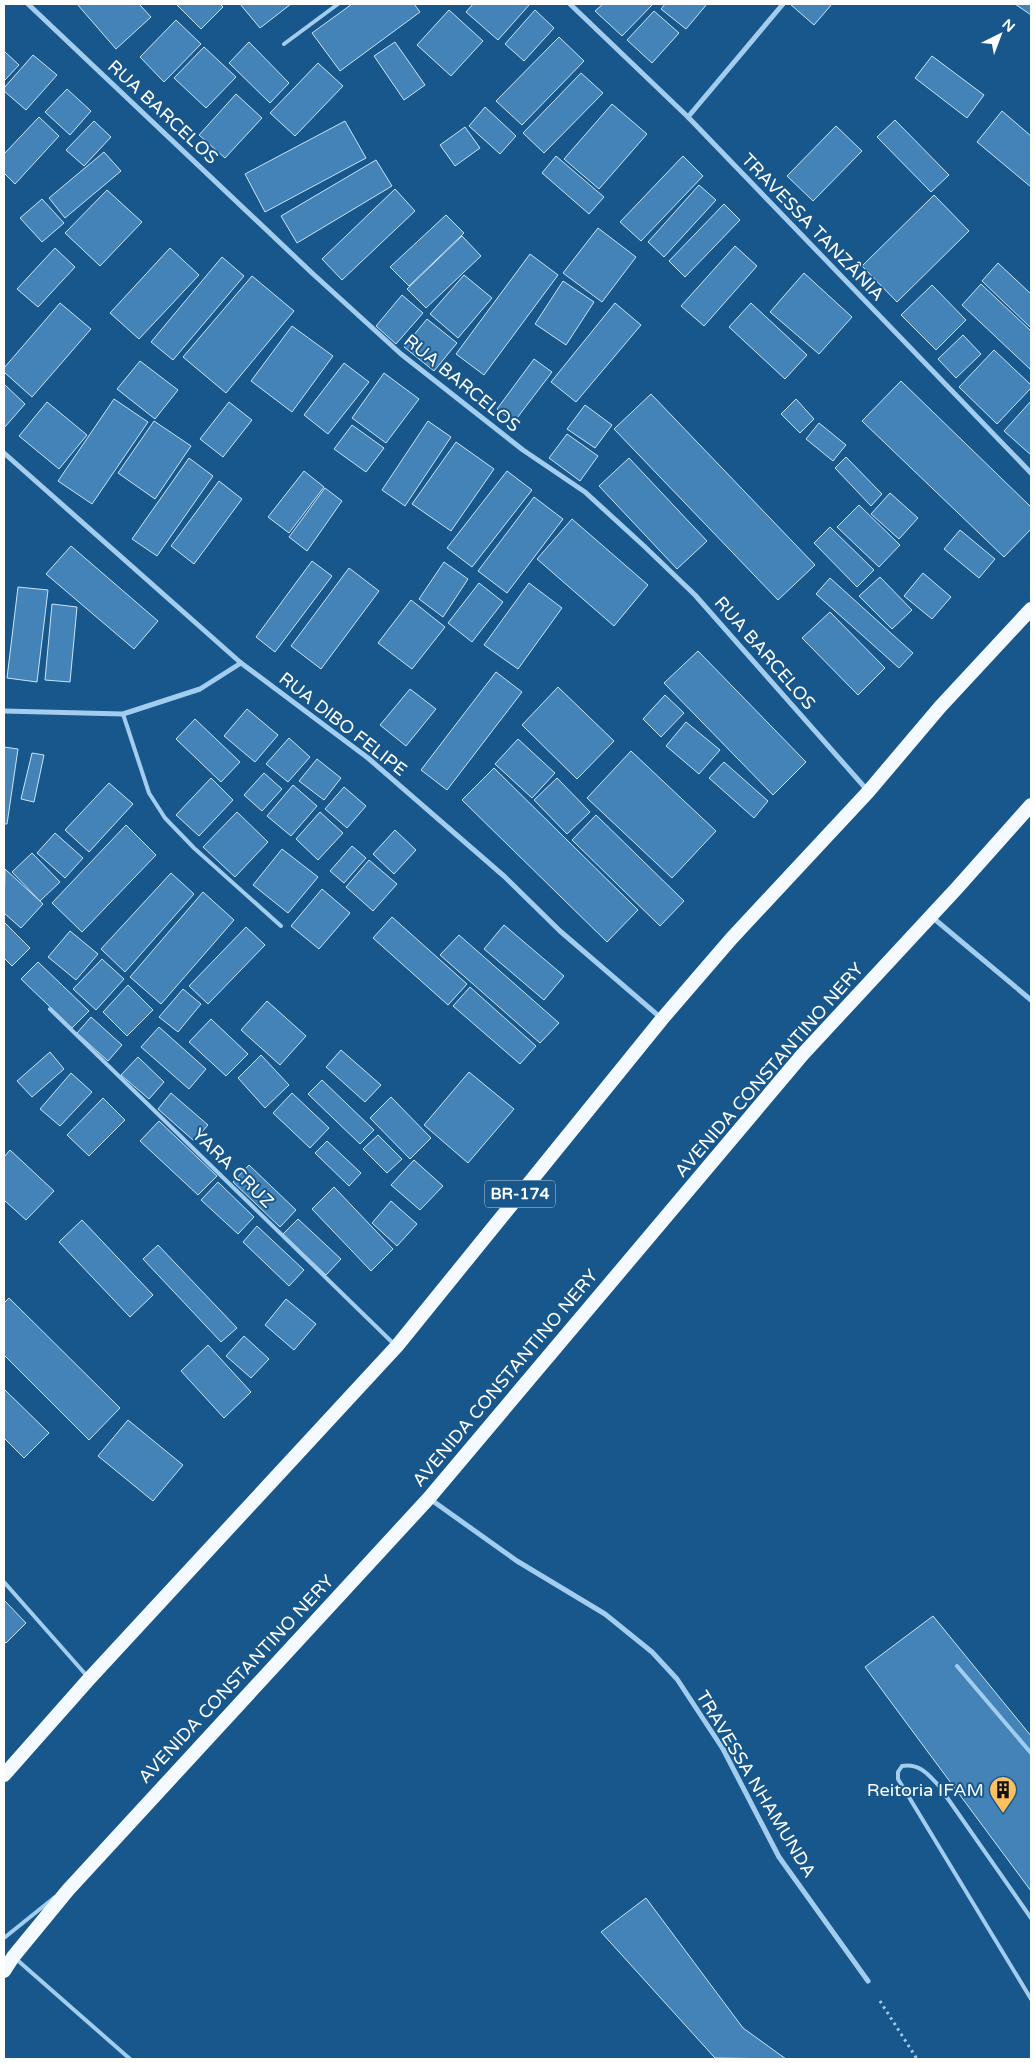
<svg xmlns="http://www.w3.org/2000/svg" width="1035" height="2063" viewBox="0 0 1035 2063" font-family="'Varela Round',sans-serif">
	<rect width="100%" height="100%" fill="#18578c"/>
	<g fill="#4483b7" stroke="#c9e4fa">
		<polygon points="77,4 139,4 151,17 116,49"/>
		<polygon points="176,4 220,4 223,7 201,29"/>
		<polygon points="240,4 291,4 260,28"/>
		<polygon points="352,4 414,4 420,12 340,71 312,33"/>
		<polygon points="473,4 530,4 498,40 466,12"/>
		<polygon points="603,4 653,4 622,36 595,11"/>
		<polygon points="665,4 707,4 686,29 661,9"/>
		<polygon points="790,4 832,4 814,25"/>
		<polygon points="1015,4 1031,4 1031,15"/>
		<polygon points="449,10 483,41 451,76 417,45"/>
		<polygon points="535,10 554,28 524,61 505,44"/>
		<polygon points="654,11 679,33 652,63 627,40"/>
		<polygon points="176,20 201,44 164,82 140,57"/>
		<polygon points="559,37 584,61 522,125 496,101"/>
		<polygon points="249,42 289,83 270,103 229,63"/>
		<polygon points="395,42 425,85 404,100 374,56"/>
		<polygon points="204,47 236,77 206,108 174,78"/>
		<polygon points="4,51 19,65 4,81"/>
		<polygon points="33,55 57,75 26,110 4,91 4,88"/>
		<polygon points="932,56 984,95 967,118 915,78"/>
		<polygon points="318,63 343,86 295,136 270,113"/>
		<polygon points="581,73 603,93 544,153 523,133"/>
		<polygon points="67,89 91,111 70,135 45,112"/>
		<polygon points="236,94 262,118 225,158 199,135"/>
		<polygon points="612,104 647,134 599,189 564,159"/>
		<polygon points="485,107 516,136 500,154 469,126"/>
		<polygon points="1002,111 1031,136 1031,187 977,142"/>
		<polygon points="39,117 59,136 15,184 4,173 4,154"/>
		<polygon points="895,120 949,175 931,192 877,137"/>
		<polygon points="94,121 111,137 84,166 66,150"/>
		<polygon points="345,121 366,158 265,212 245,174"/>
		<polygon points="836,126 862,151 813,201 787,176"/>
		<polygon points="465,127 480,148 455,166 440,145"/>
		<polygon points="104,152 121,171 65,218 49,198"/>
		<polygon points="556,156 604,197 589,214 542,173"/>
		<polygon points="683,156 703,176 641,241 620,222"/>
		<polygon points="376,160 392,186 297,243 281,216"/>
		<polygon points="699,185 716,200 664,257 648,242"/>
		<polygon points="395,189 415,211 342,280 322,259"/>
		<polygon points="107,190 142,222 100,266 65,233"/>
		<polygon points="934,195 969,231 897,302 862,266"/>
		<polygon points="42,199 64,223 42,242 20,218"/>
		<polygon points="724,204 740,220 685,277 669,261"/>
		<polygon points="446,215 464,233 409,286 390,267"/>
		<polygon points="598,228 636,257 602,302 563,273"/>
		<polygon points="462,236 481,256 426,308 407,289"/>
		<polygon points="735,246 757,266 704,326 681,306"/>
		<polygon points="55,248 75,267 38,307 17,289"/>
		<polygon points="170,248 199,275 139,339 110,313"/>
		<polygon points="530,254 558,275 484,375 456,354"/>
		<polygon points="222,257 244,276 173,360 151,342"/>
		<polygon points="998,263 1031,294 1031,328 982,281"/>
		<polygon points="804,273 852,317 819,354 770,312"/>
		<polygon points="464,275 492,298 458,338 430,314"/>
		<polygon points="252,276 294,311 226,393 183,357"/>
		<polygon points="563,281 594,302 566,345 535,324"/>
		<polygon points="981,284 1031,331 1031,370 962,305"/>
		<polygon points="932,285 966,320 936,350 901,315"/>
		<polygon points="402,295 423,313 396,344 376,326"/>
		<polygon points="60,303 91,329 32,397 4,372 4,368"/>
		<polygon points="615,303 641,325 576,402 551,382"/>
		<polygon points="751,303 807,355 785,379 729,327"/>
		<polygon points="427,319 457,343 434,371 404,347"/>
		<polygon points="292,326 333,356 292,412 251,381"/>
		<polygon points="963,335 981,354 956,378 938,359"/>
		<polygon points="994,350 1031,385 1031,388 997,424 959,387"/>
		<polygon points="534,359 552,372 514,422 497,409"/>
		<polygon points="140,361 178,390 155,419 117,389"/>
		<polygon points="344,363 369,382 328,434 304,415"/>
		<polygon points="384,373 419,399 386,443 352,418"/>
		<polygon points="901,381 1031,507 1031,529 1004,557 862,421"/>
		<polygon points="4,384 25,404 4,428"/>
		<polygon points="651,394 815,565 778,600 614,429"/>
		<polygon points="114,399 148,422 92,504 58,481"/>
		<polygon points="796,399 814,419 800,433 781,414"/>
		<polygon points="1031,401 1031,455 1004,431"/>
		<polygon points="47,402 87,435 59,469 19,436"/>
		<polygon points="229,402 252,420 223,457 200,439"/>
		<polygon points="585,405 612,425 595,448 567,429"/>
		<polygon points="154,421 191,446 155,499 118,473"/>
		<polygon points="428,421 451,437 405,506 382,490"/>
		<polygon points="819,423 846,445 833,461 806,439"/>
		<polygon points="352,425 384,448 366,472 334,449"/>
		<polygon points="567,434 598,456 580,481 549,458"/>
		<polygon points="456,442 494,469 451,531 412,504"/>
		<polygon points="846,457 882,494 871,506 835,468"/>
		<polygon points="189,458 213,476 157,556 132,539"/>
		<polygon points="629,458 707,541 677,569 599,486"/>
		<polygon points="304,471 324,487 289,533 268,517"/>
		<polygon points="507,471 532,490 472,567 447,548"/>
		<polygon points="219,481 242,499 194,564 171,546"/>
		<polygon points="325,488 342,501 307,551 289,537"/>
		<polygon points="890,493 918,518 899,539 871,514"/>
		<polygon points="534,497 563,519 507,593 478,571"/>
		<polygon points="859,505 900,545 879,567 837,527"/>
		<polygon points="572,519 648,585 614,626 537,559"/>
		<polygon points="830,527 874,570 857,587 814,543"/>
		<polygon points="960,530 995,559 979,578 944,549"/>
		<polygon points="71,546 158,621 134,649 46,574"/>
		<polygon points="312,561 332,576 275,652 256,637"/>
		<polygon points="444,562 468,579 443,617 419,599"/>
		<polygon points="349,568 379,591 321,669 291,646"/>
		<polygon points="923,573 951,597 932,619 904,596"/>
		<polygon points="880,577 912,610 892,629 859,596"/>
		<polygon points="830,578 913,653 899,668 816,594"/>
		<polygon points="479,583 503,602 472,642 448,623"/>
		<polygon points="529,583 562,608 518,669 484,645"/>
		<polygon points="18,587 48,590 37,682 7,678"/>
		<polygon points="411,600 445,627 412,669 378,643"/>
		<polygon points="52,604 77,607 70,682 45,680"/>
		<polygon points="830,612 885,668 858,695 802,638"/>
		<polygon points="698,651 806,762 773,795 664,683"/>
		<polygon points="496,672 522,692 447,790 421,770"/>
		<polygon points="558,687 614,741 577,779 522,725"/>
		<polygon points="410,689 436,709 406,746 380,725"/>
		<polygon points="665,695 684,713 661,737 643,719"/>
		<polygon points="247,709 278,735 255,762 224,736"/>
		<polygon points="195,719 240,762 221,782 176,739"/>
		<polygon points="686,722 720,750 699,774 666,746"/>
		<polygon points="289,738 310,757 288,782 266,764"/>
		<polygon points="518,739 555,773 532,798 495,764"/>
		<polygon points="4,747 18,749 7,824 4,824"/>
		<polygon points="631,751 716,831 672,878 587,798"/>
		<polygon points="32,753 44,755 34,802 21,799"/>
		<polygon points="317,759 341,778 324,800 299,781"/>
		<polygon points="724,762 768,801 754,818 709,778"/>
		<polygon points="494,768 638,910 607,942 462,800"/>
		<polygon points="264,773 282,789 262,811 244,795"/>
		<polygon points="211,778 233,800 199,836 176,815"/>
		<polygon points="557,778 590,812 567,834 534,800"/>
		<polygon points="109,783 133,804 89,852 65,830"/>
		<polygon points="293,785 317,806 291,836 267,816"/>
		<polygon points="344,787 366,806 347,828 325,809"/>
		<polygon points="237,812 268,842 235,877 203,847"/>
		<polygon points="320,812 343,833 318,860 296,839"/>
		<polygon points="596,815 684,901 660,926 572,840"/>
		<polygon points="126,825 156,855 82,932 52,903"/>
		<polygon points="395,830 416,850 394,874 373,854"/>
		<polygon points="55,833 83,858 65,878 37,853"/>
		<polygon points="352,846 366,858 344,883 330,871"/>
		<polygon points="282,849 318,877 288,913 253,885"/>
		<polygon points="32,853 60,882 40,901 12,872"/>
		<polygon points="369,860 397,884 373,911 346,887"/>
		<polygon points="5,869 43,904 21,928 4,913"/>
		<polygon points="171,873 194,894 125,972 101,949"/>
		<polygon points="322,889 350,913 319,949 291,926"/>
		<polygon points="203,892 234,920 161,1004 130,977"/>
		<polygon points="392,917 467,984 448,1005 373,938"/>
		<polygon points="4,922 30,948 12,966 4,958"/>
		<polygon points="504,925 564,976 544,1000 484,949"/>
		<polygon points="246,927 265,945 208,1004 189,986"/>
		<polygon points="70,931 98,954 76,980 48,957"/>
		<polygon points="459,935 559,1023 540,1043 440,955"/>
		<polygon points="102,959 124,979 96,1010 73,989"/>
		<polygon points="38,962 89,1011 72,1028 21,979"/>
		<polygon points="128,985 153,1010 127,1036 103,1012"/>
		<polygon points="470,987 536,1046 520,1064 453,1006"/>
		<polygon points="183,989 201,1004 178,1032 159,1017"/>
		<polygon points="267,1001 306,1036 280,1065 241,1030"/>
		<polygon points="91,1017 122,1045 108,1061 77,1033"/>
		<polygon points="211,1019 248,1054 226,1076 189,1042"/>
		<polygon points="159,1027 206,1069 189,1089 141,1047"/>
		<polygon points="341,1050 381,1085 365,1102 326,1067"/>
		<polygon points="50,1052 64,1069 32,1097 17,1081"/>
		<polygon points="261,1055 289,1085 265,1108 238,1078"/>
		<polygon points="138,1057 164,1082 149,1099 121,1075"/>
		<polygon points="469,1072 514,1109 468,1163 424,1125"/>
		<polygon points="71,1073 92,1092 60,1126 40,1109"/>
		<polygon points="322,1080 374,1130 360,1144 308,1094"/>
		<polygon points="171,1093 208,1125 194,1141 158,1109"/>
		<polygon points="292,1093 329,1128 310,1148 273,1113"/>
		<polygon points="391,1097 431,1138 410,1159 370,1118"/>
		<polygon points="103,1098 125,1120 89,1156 67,1135"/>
		<polygon points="159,1121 217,1176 198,1195 140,1141"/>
		<polygon points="378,1135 402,1159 387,1173 363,1149"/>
		<polygon points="327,1141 361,1173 349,1186 315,1153"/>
		<polygon points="10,1150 54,1191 26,1220 4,1200 4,1157"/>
		<polygon points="414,1160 443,1186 420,1210 391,1185"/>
		<polygon points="249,1165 296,1210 280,1227 233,1182"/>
		<polygon points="218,1182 254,1217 238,1234 201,1200"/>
		<polygon points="334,1187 393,1249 371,1271 312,1209"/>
		<polygon points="391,1201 417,1224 397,1246 372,1223"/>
		<polygon points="298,1219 341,1259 326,1275 283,1234"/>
		<polygon points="82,1220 153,1295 130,1317 59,1242"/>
		<polygon points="257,1226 304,1270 289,1286 243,1242"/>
		<polygon points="158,1245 237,1328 221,1342 143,1259"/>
		<polygon points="9,1298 120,1408 89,1440 4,1355 4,1303"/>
		<polygon points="286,1299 316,1324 294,1350 265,1325"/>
		<polygon points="244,1336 269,1359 251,1378 226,1356"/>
		<polygon points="208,1345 251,1392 224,1418 181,1371"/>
		<polygon points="4,1389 49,1433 24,1458 4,1438"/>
		<polygon points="128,1420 183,1465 153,1501 98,1456"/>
		<polygon points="4,1600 26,1623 6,1643 4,1641"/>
		<polygon points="933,1616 1031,1736 1031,1891 865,1667"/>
		<polygon points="646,1898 743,2028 786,2059 715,2058 601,1932"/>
	</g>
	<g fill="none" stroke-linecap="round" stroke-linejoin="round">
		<polyline stroke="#a2cdef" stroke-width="3" stroke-dasharray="2.5 4" stroke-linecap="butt" points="880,2001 917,2059"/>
		<g stroke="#a2cdef" stroke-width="4">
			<polyline points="284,44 338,4"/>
			<polyline points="123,714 149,793 165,818 194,848 281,926"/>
			<polyline points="50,1009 395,1345"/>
			<polyline points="4,1582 87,1676"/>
			<polyline points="957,1666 1031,1753"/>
			<path d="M1031,1918L939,1786C928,1774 919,1763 902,1766L898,1772V1779L1031,1999"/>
			<polyline points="4,1938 55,1897"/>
			<polyline points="15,1958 130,2059"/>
		</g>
		<g stroke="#a2cdef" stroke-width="5">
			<polyline points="28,4 312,273 401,354 523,450 585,492 644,546 695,595 868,791"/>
			<polyline points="570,4 688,117 1031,473"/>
			<polyline points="688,117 783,4"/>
			<polyline points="4,453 241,663 368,758 505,877 560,931 661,1018"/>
			<polyline points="4,711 123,714 200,689 241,663"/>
			<polyline points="932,917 1031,1000"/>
			<polyline points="430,1499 517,1561 605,1614 652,1652 677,1679 723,1749 779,1857 868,1981"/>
		</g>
		<g stroke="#f4faff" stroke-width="14">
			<polyline points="4,1775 89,1679 397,1346 662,1019 731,939 868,792 940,707 1031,609"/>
			<polyline points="4,1971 13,1957 68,1890 429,1498 803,1054 957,888 1031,805"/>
		</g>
	</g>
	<defs>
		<symbol id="building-pin" viewBox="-11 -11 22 30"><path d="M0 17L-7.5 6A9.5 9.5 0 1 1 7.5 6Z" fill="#ffc160" stroke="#18578c"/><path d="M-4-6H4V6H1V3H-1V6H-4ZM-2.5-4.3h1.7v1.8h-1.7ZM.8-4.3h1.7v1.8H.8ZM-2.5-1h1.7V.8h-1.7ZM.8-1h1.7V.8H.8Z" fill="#111"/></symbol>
	</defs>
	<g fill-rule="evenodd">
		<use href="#building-pin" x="987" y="1774" width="32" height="43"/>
	</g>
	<g text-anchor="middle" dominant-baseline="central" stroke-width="4" stroke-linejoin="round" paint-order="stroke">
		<rect fill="#18578c" stroke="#bacddc" stroke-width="1" x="485" y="1180.5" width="70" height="27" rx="4"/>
		<g font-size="16" font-weight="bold" fill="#fff">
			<text x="520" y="1194">BR-174</text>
		</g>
		<g font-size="18" fill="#fff" stroke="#18578c">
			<text transform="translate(163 112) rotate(43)">RUA BARCELOS</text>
			<text transform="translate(813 227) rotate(46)">TRAVESSA TANZÂNIA</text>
			<text transform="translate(462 383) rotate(39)">RUA BARCELOS</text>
			<text transform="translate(765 653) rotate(49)">RUA BARCELOS</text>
			<text transform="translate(343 724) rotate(38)">RUA DIBO FELIPE</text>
			<text transform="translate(769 1070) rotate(-49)">AVENIDA CONSTANTINO NERY</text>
			<text transform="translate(233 1168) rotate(44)">YARA CRUZ</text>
			<text transform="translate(505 1378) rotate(-50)">AVENIDA CONSTANTINO NERY</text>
			<text transform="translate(236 1679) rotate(-47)">AVENIDA CONSTANTINO NERY</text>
			<text transform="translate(756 1784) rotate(59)">TRAVESSA NHAMUNDA</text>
		</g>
		<g font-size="18" fill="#fff" stroke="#18578c" text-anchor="end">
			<text x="984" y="1790">Reitoria IFAM</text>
		</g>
	</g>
	<rect width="1035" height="2063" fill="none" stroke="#ffffff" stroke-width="10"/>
	<g transform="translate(1000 35) rotate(42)" stroke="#18578c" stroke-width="4" paint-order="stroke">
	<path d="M0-4L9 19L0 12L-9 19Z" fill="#ffffff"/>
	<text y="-8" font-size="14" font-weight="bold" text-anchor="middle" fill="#ffffff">N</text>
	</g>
</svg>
